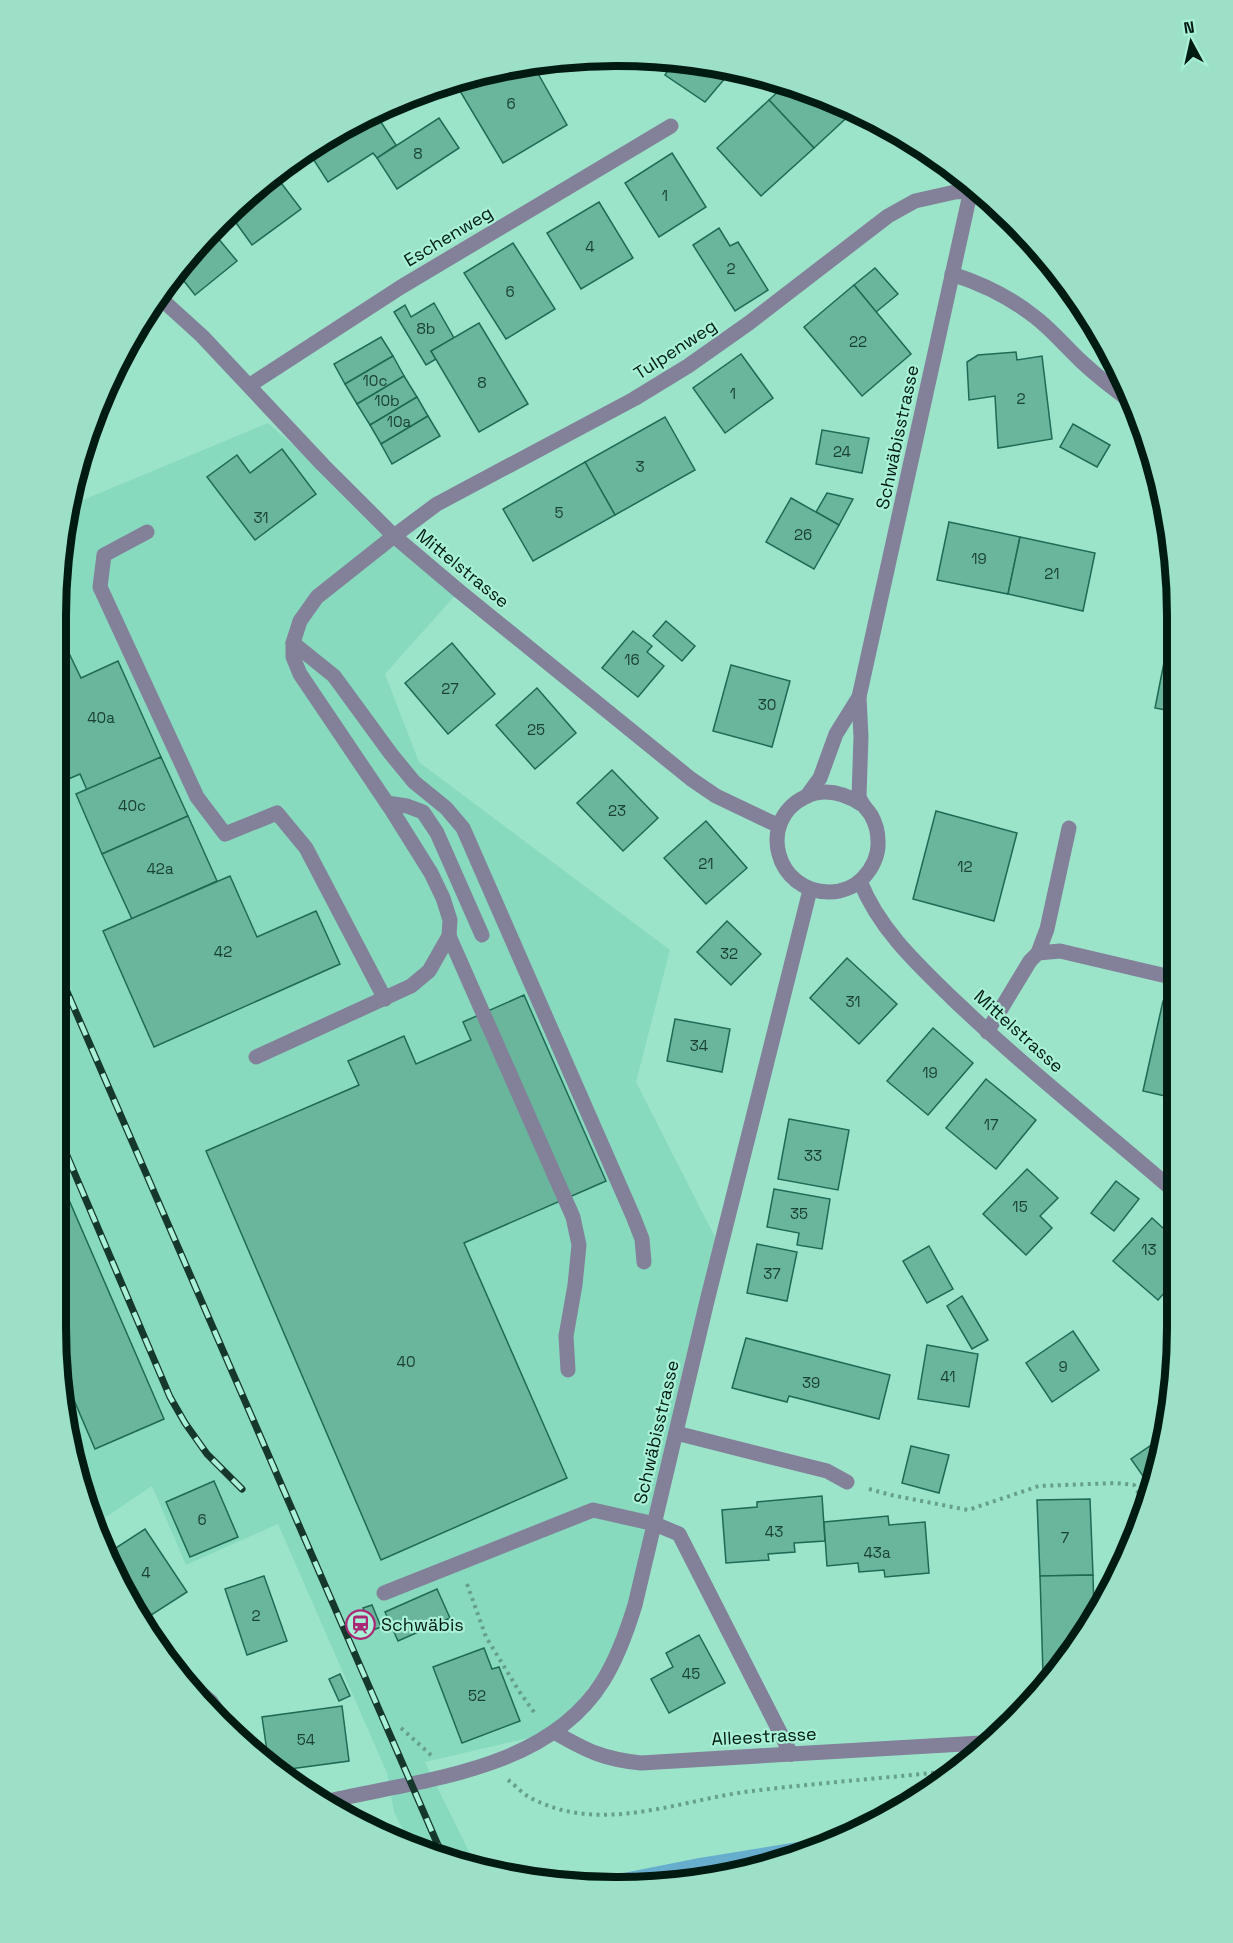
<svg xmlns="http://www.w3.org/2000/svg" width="1233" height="1943" viewBox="0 0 1233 1943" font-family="'Space Grotesk',sans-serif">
	<rect width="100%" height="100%" fill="#9be4ca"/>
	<polygon fill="#88dabe" points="268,423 459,591 385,674 419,762 670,950 636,1082 720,1247 623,1643 554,1732 425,1762 476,1866 436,1858 410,1844 394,1812 387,1773 278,1524 186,1565 152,1486 94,1525 85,1507 56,1326 60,544 71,505"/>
	<polygon fill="#67adce" points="834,1836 762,1868 580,1886 568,1884 699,1858"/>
	<g fill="#6ab69c" stroke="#1f6a55" stroke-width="1.5">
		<polygon points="571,59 587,59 579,67"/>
		<polygon points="674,60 732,70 705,102 665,75"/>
		<polygon points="532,63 567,125 503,163 454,81"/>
		<polygon points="786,84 855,110 814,148 769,100"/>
		<polygon points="769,100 814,148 761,196 717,148"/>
		<polygon points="375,113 396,145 377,158 373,153 328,182 308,151 336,130"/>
		<polygon points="439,118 459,148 397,189 377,158"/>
		<polygon points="672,153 706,207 659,237 625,183"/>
		<polygon points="275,175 301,209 252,245 229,213 247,194"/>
		<polygon points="599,202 633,258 581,289 547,233"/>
		<polygon points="719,228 730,246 738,242 768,290 735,311 693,245"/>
		<polygon points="212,231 237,261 195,295 176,271"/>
		<polygon points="513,243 555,309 506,339 464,273"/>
		<polygon points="1043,256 1060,274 1058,277 1038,262"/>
		<polygon points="875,268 898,294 876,312 854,285"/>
		<polygon points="1060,274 1079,302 1078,303 1053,284"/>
		<polygon points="854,285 911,354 862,396 804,327"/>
		<polygon points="434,303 454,338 431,351 436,359 426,365 394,312 405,305 411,317"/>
		<polygon points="479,323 528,404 479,432 431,351"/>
		<polygon points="381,337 393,356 345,384 334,364"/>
		<polygon points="1016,352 1017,360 1042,356 1052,439 998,448 995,396 969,400 967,362 978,355"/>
		<polygon points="741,354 773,398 725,433 693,388"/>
		<polygon points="393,356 404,376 357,404 345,384"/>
		<polygon points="404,376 417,397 370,425 357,404"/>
		<polygon points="417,397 428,416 381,444 370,425"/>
		<polygon points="428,416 440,436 392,464 381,444"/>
		<polygon points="665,417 695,470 615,515 585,462"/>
		<polygon points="1073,424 1110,445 1097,467 1060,447"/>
		<polygon points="822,430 869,438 862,473 816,464"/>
		<polygon points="282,449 316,494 255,540 207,477 237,455 250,473"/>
		<polygon points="585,462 615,515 533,561 503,509"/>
		<polygon points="827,493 853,499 839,525 816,512"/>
		<polygon points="791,498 839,525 814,569 766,542"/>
		<polygon points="949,522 1020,537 1008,594 937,580"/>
		<polygon points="1020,537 1095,553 1083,611 1008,594"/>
		<polygon points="666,621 695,646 682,661 653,636"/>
		<polygon points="1172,622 1176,623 1176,712 1155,708"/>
		<polygon points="633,631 652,646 647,652 664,666 638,697 602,668"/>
		<polygon points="60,632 65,645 60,647"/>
		<polygon points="452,643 495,694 448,734 405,683"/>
		<polygon points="65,645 81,678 118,661 161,757 87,790 80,774 59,783 60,647"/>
		<polygon points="731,665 790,681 772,747 713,731"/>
		<polygon points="537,688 576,733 535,769 496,725"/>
		<polygon points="161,757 188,816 102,854 76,794"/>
		<polygon points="612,770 658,818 623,851 577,803"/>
		<polygon points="936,811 1017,833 994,921 913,899"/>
		<polygon points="188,816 217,881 132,919 102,854"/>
		<polygon points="706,821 747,868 706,904 664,858"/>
		<polygon points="230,876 257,937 316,911 340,964 154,1047 103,931"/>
		<polygon points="727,921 761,954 731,985 697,952"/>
		<polygon points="847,958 897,1004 859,1044 810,998"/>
		<polygon points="524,995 606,1181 464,1243 567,1478 381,1560 206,1151 359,1085 348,1061 404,1036 416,1064 471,1040 463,1022"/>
		<polygon points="1163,1001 1174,1003 1174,1098 1143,1091"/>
		<polygon points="675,1019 730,1029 722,1072 667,1061"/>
		<polygon points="933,1028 973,1063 928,1115 887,1081"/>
		<polygon points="986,1079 1036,1120 996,1169 946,1128"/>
		<polygon points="789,1119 849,1130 838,1190 778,1179"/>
		<polygon points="1027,1169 1058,1198 1040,1216 1052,1228 1026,1255 983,1214"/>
		<polygon points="56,1170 164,1419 95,1449 64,1377 56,1326"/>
		<polygon points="1116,1181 1139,1199 1114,1231 1091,1213"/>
		<polygon points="774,1189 830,1199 822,1249 797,1245 799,1233 767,1227"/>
		<polygon points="1152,1218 1173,1237 1173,1283 1158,1300 1113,1261"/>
		<polygon points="757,1244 797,1252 787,1301 747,1293"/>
		<polygon points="929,1246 953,1289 927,1303 903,1261"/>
		<polygon points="962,1296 988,1340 972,1349 947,1306"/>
		<polygon points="1073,1331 1099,1370 1052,1402 1026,1363"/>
		<polygon points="746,1338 890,1375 879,1419 789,1396 787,1402 732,1388"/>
		<polygon points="927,1345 978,1354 969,1407 918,1399"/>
		<polygon points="1163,1437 1150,1486 1131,1459"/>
		<polygon points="911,1446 949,1455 939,1493 902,1483"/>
		<polygon points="214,1481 238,1537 190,1557 166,1502"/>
		<polygon points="822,1496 825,1541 794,1543 795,1552 768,1554 769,1560 726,1563 722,1510 757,1507 757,1502"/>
		<polygon points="1090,1499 1093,1575 1040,1576 1037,1500"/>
		<polygon points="888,1516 889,1525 925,1522 929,1573 885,1577 884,1570 859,1572 858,1563 827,1566 824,1522"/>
		<polygon points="145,1529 187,1592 142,1621 108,1553"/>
		<polygon points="1093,1575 1094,1612 1061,1668 1055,1674 1043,1674 1040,1576"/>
		<polygon points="264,1576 287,1641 247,1655 225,1589"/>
		<polygon points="437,1589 450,1618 398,1641 385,1612"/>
		<polygon points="372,1605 381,1627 373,1630 363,1608"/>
		<polygon points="699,1635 725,1683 669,1713 651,1679 673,1667 666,1653"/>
		<polygon points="484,1648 492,1669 499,1667 520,1721 462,1743 433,1667"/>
		<polygon points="340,1674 350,1696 339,1701 329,1679"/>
		<polygon points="342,1706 349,1761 275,1771 269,1765 262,1717"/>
	</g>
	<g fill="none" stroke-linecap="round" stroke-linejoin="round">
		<g stroke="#66a08c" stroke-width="4" stroke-dasharray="3 4.5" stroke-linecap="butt">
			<polyline points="869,1489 891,1495 968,1510 1039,1486 1116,1483 1134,1485 1145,1504"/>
			<polyline points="467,1584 486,1637 519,1691 536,1715"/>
			<polyline points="401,1728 432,1756"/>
			<path d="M508,1780C515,1785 522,1793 529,1797C600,1836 678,1800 752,1791C818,1783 885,1778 951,1771"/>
		</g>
		<g stroke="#838099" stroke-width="15">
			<polyline points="147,532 104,555 100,587 197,797 225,834 277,813 306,848 385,999"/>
			<polyline points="293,643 334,676 391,754 414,782 446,808 463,828 633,1216 642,1239 644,1262"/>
			<polyline points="387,803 407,806 423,812 437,833 482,935"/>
			<polyline points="449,936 573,1217 579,1245 575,1285 566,1336 568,1370"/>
			<polyline points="1038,953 1047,929 1069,828"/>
			<polyline points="256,1057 411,986 429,971 449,936 450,920 443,898 431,873 391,809 300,674 293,657 293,643 300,621 317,597 394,536"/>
			<polyline points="676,1433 827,1471 847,1482"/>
			<polyline points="384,1593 593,1510 655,1524 679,1534 791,1754"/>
		</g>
		<path stroke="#838099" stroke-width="15" d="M554,1732C587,1751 603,1759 641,1763L791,1754"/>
		<g stroke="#838099" stroke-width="15">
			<path d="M952,274C983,284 1010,297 1035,317C1052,330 1066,347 1082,362C1098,377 1115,390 1133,403"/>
			<polyline points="159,297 202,336 323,465 394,536 459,591 691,779 716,796 779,826"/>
			<polyline points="250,385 401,287 671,126"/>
			<polyline points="394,536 437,504 634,399 688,366 749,323 888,216 915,201 955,192 970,191"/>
			<polyline points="807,796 820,778 836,734 859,697"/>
			<path d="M861,804C844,793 825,787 805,797C756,821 776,893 830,892C841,892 855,887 863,878C872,869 879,855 878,841C878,832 875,822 871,815C866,807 861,805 859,796L861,737L859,697L972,185"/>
			<path d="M860,881C879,929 917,964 953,999C1023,1066 1100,1127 1174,1191"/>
			<polyline points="987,1032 1030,961 1038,953 1060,951 1175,978"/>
			<polyline points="203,1695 211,1702 215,1708"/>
			<polyline points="791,1754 981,1743"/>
			<path d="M329,1801C423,1779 547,1771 603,1681C618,1657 627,1631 635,1605L707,1301L810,890"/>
		</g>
		<defs>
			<g id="rail">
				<polyline points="58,971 444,1859"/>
				<polyline points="57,1132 170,1397 185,1423 207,1454 242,1489"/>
			</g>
		</defs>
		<use href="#rail" stroke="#16382c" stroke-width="7"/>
		<use href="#rail" stroke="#a8f1d7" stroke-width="4.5" stroke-dasharray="14" stroke-linecap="butt"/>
	</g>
	<defs>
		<symbol id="station-ring" viewBox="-11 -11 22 22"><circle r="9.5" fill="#a8f1d7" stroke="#ab2974" stroke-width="1.5"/><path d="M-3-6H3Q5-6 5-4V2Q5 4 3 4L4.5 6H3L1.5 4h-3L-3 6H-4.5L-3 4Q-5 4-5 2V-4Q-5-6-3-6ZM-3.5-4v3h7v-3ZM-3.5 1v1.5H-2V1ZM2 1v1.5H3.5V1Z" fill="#ab2974"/></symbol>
	</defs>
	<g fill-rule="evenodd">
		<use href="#station-ring" x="344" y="1608" width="33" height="33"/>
	</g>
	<g text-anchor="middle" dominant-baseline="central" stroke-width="4.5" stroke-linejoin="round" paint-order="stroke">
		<g font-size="15" fill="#1a4234">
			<text x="511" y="103">6</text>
			<text x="418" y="153">8</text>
			<text x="665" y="195">1</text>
			<text x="590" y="246">4</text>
			<text x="731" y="268">2</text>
			<text x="510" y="291">6</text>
			<text x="426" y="328">8b</text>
			<text x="858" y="341">22</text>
			<text x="375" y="380">10c</text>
			<text x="482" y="382">8</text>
			<text x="733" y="393">1</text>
			<text x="1021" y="398">2</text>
			<text x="387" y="400">10b</text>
			<text x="399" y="421">10a</text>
			<text x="842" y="451">24</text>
			<text x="640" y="466">3</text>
			<text x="559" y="512">5</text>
			<text x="261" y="517">31</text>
			<text x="803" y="534">26</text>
			<text x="979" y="558">19</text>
			<text x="1052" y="573">21</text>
			<text x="632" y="659">16</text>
			<text x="450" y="688">27</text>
			<text x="767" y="704">30</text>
			<text x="101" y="717">40a</text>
			<text x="536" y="729">25</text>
			<text x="132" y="805">40c</text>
			<text x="617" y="810">23</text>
			<text x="706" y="863">21</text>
			<text x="965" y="866">12</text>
			<text x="160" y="868">42a</text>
			<text x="223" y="951">42</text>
			<text x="729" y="953">32</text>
			<text x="853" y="1001">31</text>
			<text x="699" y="1045">34</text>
			<text x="930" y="1072">19</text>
			<text x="991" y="1124">17</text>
			<text x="813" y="1155">33</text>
			<text x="1020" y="1206">15</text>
			<text x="799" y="1213">35</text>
			<text x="1149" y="1249">13</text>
			<text x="772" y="1273">37</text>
			<text x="406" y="1361">40</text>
			<text x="1063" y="1366">9</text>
			<text x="948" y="1376">41</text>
			<text x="811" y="1382">39</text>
			<text x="202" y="1519">6</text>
			<text x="774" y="1531">43</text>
			<text x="1065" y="1537">7</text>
			<text x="877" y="1552">43a</text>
			<text x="146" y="1572">4</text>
			<text x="256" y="1615">2</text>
			<text x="691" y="1673">45</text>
			<text x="477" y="1695">52</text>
			<text x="306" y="1739">54</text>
		</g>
		<g font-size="18" fill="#001b12" stroke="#a8f1d7">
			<text transform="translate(448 236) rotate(-31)">Eschenweg</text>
			<text transform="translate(675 349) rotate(-33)">Tulpenweg</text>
			<text transform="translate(897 437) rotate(-78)">Schwäbisstrasse</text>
			<text transform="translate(463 568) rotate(39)">Mittelstrasse</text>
			<text transform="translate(1019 1031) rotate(42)">Mittelstrasse</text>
			<text transform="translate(656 1432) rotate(-77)">Schwäbisstrasse</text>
			<text transform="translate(764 1736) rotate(-3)">Alleestrasse</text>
		</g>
		<g font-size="18" fill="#001b12" stroke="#a8f1d7" text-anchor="start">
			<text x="381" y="1624">Schwäbis</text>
		</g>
	</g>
	<path d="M0 0H1233V1943H0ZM616 66H617A550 550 0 0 1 1167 616V1327A550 550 0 0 1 617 1877H616A550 550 0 0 1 66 1327V616A550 550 0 0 1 616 66Z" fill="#9be0c7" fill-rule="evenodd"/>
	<path fill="none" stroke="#001b12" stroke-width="8" d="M616 66H617A550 550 0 0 1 1167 616V1327A550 550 0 0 1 617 1877H616A550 550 0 0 1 66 1327V616A550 550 0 0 1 616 66Z"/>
	<g transform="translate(1191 42) rotate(352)" stroke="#a8f1d7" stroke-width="4.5" paint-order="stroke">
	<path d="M0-4.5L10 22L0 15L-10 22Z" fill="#001b12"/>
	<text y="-9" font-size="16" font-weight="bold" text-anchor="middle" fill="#001b12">N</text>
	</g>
</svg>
